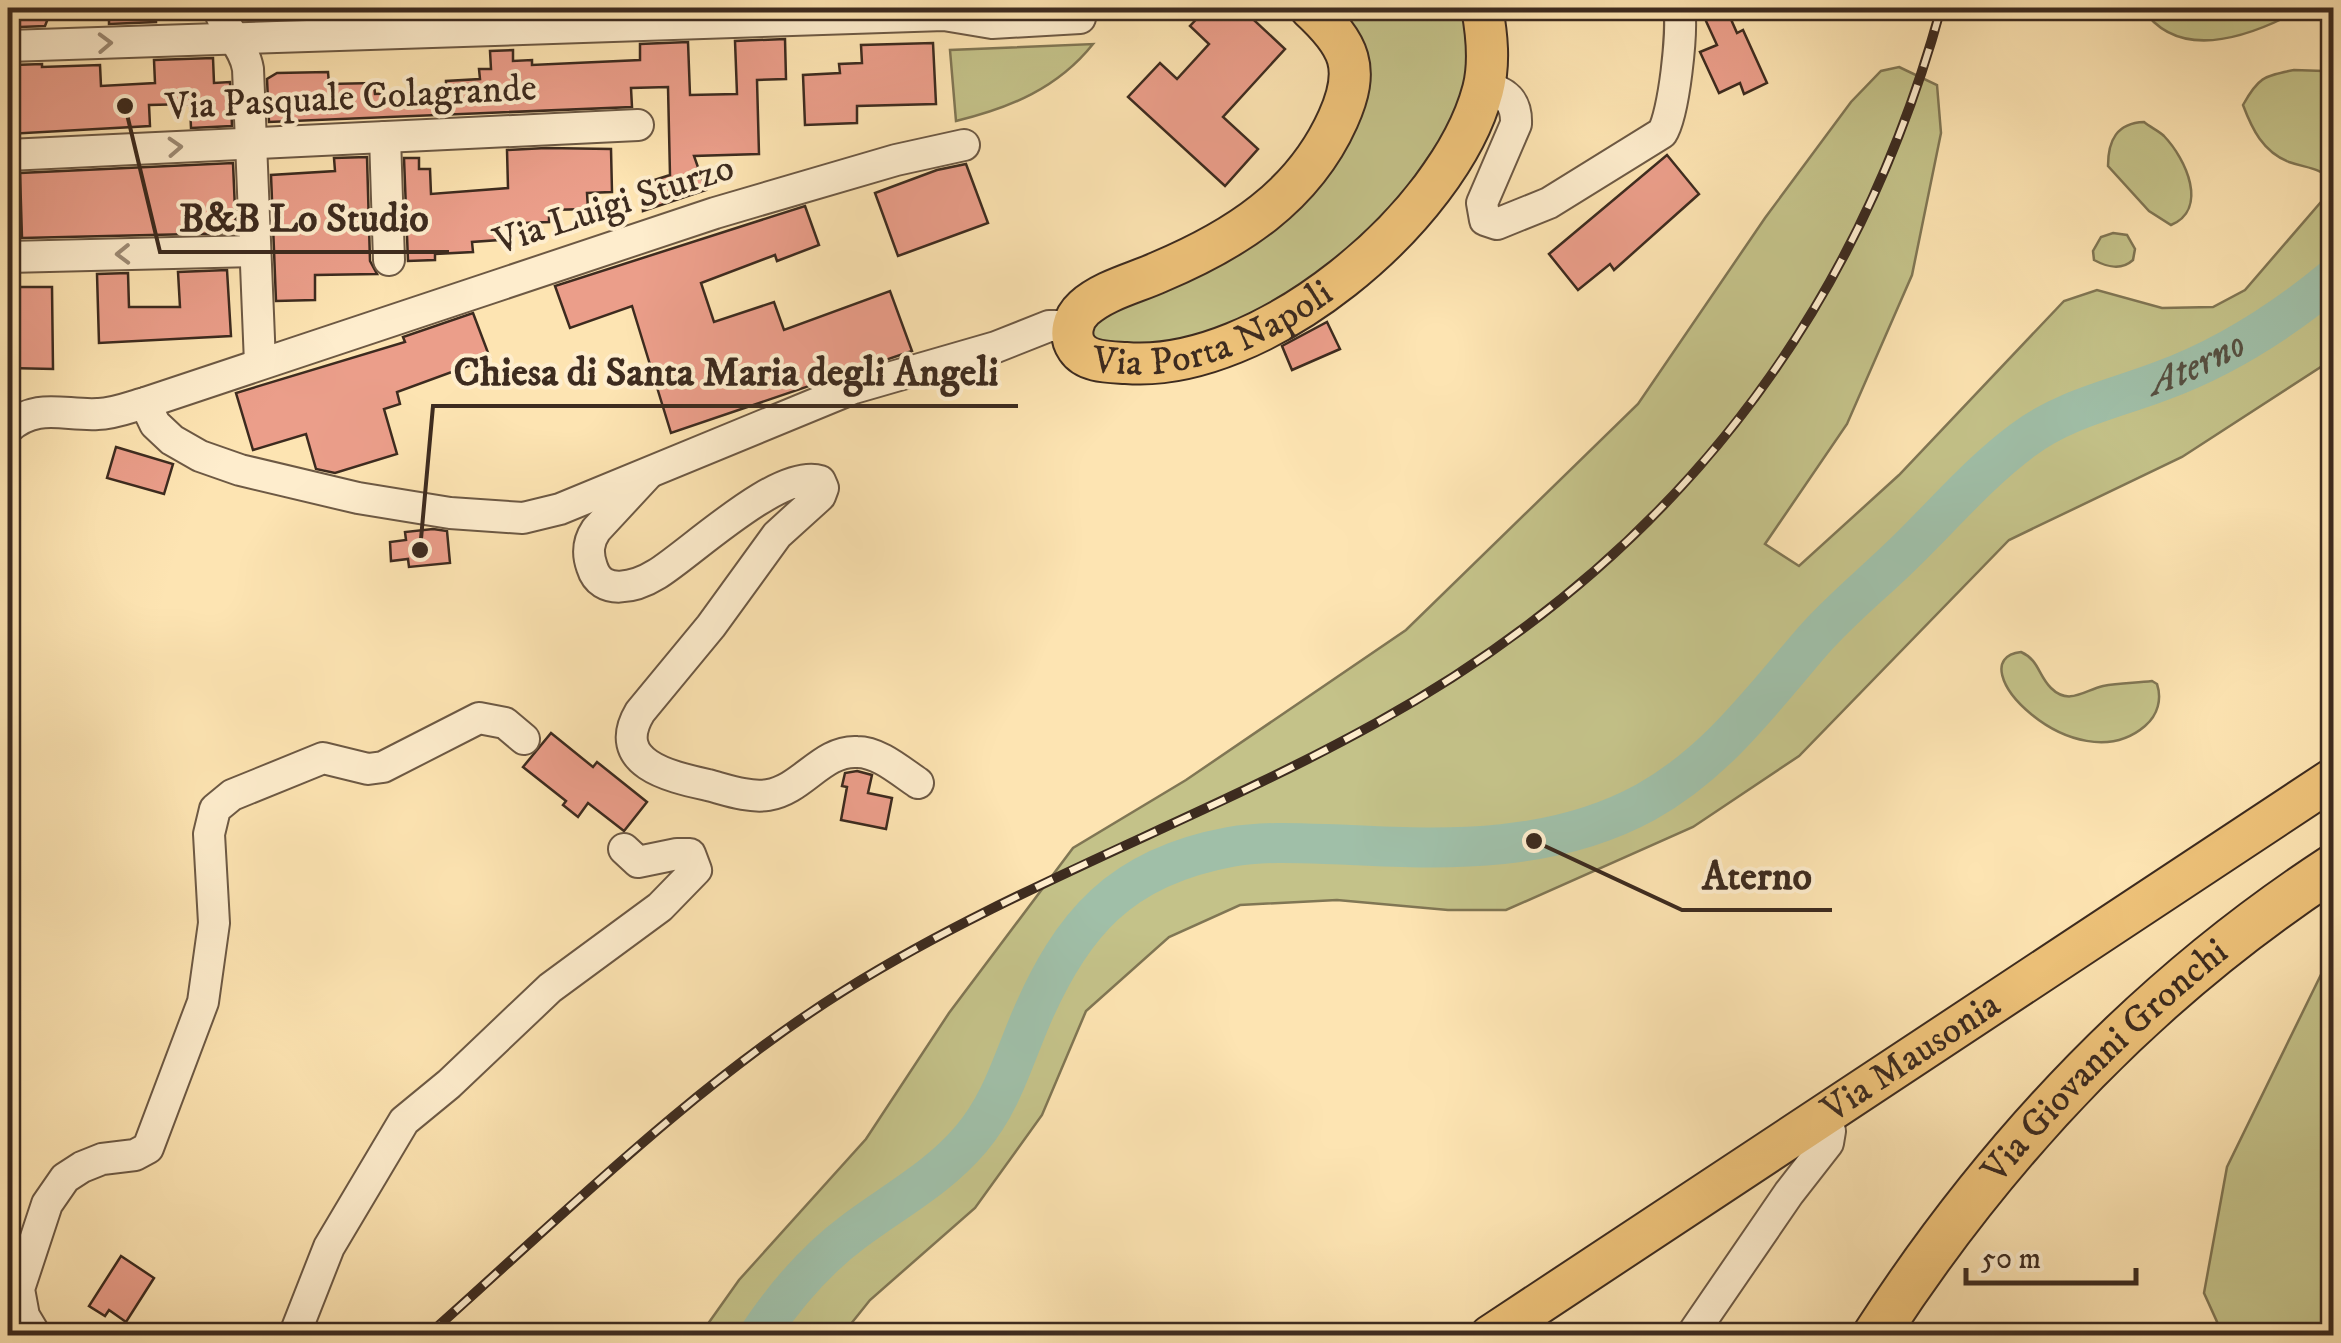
<svg xmlns="http://www.w3.org/2000/svg" width="2341" height="1343" viewBox="0 0 2341 1343" font-family="'IM FELL DW Pica',serif">
	<rect width="100%" height="100%" fill="#fde4b2"/>
	<filter id="stains"><feTurbulence type="fractalNoise" baseFrequency=".002" numOctaves="4"/><feColorMatrix values="0 0 0 0 .2 0 0 0 0 .09 0 0 0 0 .02 0 0 0 .5 -.17"/></filter>
	<radialGradient id="worn" r=".72"><stop offset=".6" stop-color="#630" stop-opacity="0"/><stop offset="1" stop-color="#630" stop-opacity=".3"/></radialGradient>
	<g fill="#c4c289" stroke="#807654" stroke-width="2.5">
		<polygon points="1337,8 1467,8 1470,69 1449,127 1400,198 1364,237 1325,270 1256,316 1179,345 1093,342 1092,325 1337,149"/>
		<path d="M2142,8H2278L2286,17C2239,40 2176,59 2142,8Z"/>
		<path d="M1093,44C1058,88 1010,108 956,121L950,50Z"/>
		<polygon points="1899,67 1937,85 1941,133 1912,275 1847,424 1765,544 1799,566 1899,475 2064,301 2097,290 2162,308 2213,307 2245,290 2333,188 2333,359 2182,457 2009,540 1799,756 1693,827 1506,910 1448,910 1337,900 1240,905 1169,937 1086,1011 1042,1115 975,1208 870,1300 842,1335 700,1335 739,1280 866,1139 949,1013 1073,848 1186,780 1406,630 1638,404 1765,218 1851,102 1881,71"/>
		<path d="M2294,70L2324,71L2333,77V181C2316,166 2309,169 2289,162C2263,152 2252,129 2243,105C2258,78 2263,76 2294,70Z"/>
		<path d="M2144,122C2150,127 2159,131 2164,136C2186,159 2209,209 2171,225L2149,211L2108,166C2108,140 2117,123 2144,122Z"/>
		<path d="M2113,233L2127,235L2135,249L2133,260C2121,271 2107,267 2094,260L2093,251L2101,237Z"/>
		<path d="M2021,652C2039,660 2038,675 2051,688C2069,706 2085,690 2103,686C2119,683 2136,683 2152,681L2157,684C2162,699 2158,715 2145,726C2075,786 1954,660 2021,652Z"/>
		<polygon points="2333,950 2333,1335 2223,1335 2204,1293 2227,1167"/>
	</g>
	<g fill="none" stroke-linecap="round" stroke-linejoin="round">
		<path stroke="#a0bfa8" stroke-width="40" id="s1" d="M758,1336C784,1297 815,1260 853,1232C894,1201 937,1179 971,1139C1000,1105 1012,1064 1029,1023C1071,923 1121,867 1230,847C1270,840 1311,844 1351,845C1452,850 1555,852 1646,802C1716,763 1761,701 1812,642C1838,612 1870,586 1899,558C1941,518 1976,475 2023,440C2064,409 2114,399 2161,381C2224,358 2283,320 2334,278"/>
	</g>
	<g fill="#eb9e8a" stroke="#3d2b1f" stroke-width="2.5">
		<polygon points="13,8 52,8 45,26 20,27"/>
		<polygon points="109,8 156,8 156,22 109,24"/>
		<polygon points="1207,8 1241,8 1285,49 1223,117 1258,149 1225,186 1128,97 1160,63 1177,79 1209,44 1190,26"/>
		<polygon points="1700,8 1726,8 1737,33 1743,30 1767,83 1744,94 1740,83 1719,93 1700,52 1717,45"/>
		<polygon points="785,39 786,79 757,80 759,154 694,156 706,190 643,211 642,184 670,175 668,87 631,88 632,107 269,122 267,79 277,73 328,72 329,84 374,83 375,94 446,91 446,81 480,79 479,69 491,69 490,51 513,50 513,61 532,60 532,65 640,60 640,44 688,42 690,95 737,94 735,41"/>
		<polygon points="933,43 936,104 857,106 857,123 805,125 803,75 840,73 839,64 862,63 861,45"/>
		<polygon points="213,58 214,83 230,82 232,126 191,128 190,104 149,105 150,126 8,134 8,103 16,103 14,65 42,64 42,67 100,65 101,86 155,83 154,60"/>
		<polygon points="546,148 611,149 612,192 587,193 588,209 549,210 549,222 498,224 499,240 472,242 473,252 435,254 435,260 408,261 404,158 419,158 419,169 430,169 431,194 508,188 507,150"/>
		<polygon points="1667,155 1699,194 1614,270 1610,264 1578,290 1549,254"/>
		<polygon points="367,157 370,261 377,274 315,275 315,300 276,301 271,175 335,171 334,158"/>
		<polygon points="233,163 236,233 22,238 20,173"/>
		<polygon points="966,164 988,223 898,256 875,193 937,170"/>
		<polygon points="805,206 819,245 777,261 775,255 701,283 714,322 774,302 784,330 890,291 912,351 671,433 632,306 570,328 555,286"/>
		<polygon points="227,270 231,336 99,343 97,274 128,273 129,307 180,307 178,272"/>
		<polygon points="14,287 52,287 53,369 9,368 9,320 14,321"/>
		<polygon points="473,313 490,358 397,392 400,404 384,409 397,454 335,473 316,469 306,434 253,450 236,393 405,342 403,337"/>
		<polygon points="1327,322 1340,349 1292,370 1282,346"/>
		<polygon points="116,447 173,464 164,494 107,478"/>
		<polygon points="433,529 447,531 450,563 409,567 408,559 391,561 390,542 406,540 405,532"/>
		<polygon points="551,733 593,767 597,762 647,802 624,831 588,803 578,817 563,805 566,801 523,767"/>
		<polygon points="857,771 872,775 868,793 892,798 886,829 841,820 847,787 842,786 845,773"/>
		<polygon points="121,1256 154,1278 126,1322 109,1310 105,1316 89,1306"/>
	</g>
	<g fill="none" stroke-linecap="round" stroke-linejoin="round">
		<defs>
			<g id="minor">
				<path d="M219,8C224,31 244,45 248,69L260,363"/>
				<polyline points="8,46 944,15 992,23 1080,18"/>
				<path d="M1484,87C1505,91 1517,101 1516,124L1482,203L1485,220L1497,224L1549,203L1662,133C1674,115 1683,30 1679,8"/>
				<polyline points="385,137 389,260"/>
				<polyline points="8,155 638,125"/>
				<polyline points="8,257 255,251"/>
				<polyline points="145,403 155,424 172,440 200,456 240,470 358,498 450,513 523,518 560,509 854,388 996,347 1049,326 1073,326"/>
				<path d="M8,428C37,402 64,416 98,414C114,414 130,407 145,403L715,213L896,160L964,145"/>
				<path d="M647,475L596,530C588,542 587,553 592,567C601,597 636,587 657,574C690,554 779,468 820,481L823,488L820,496L777,535L711,626L640,712C609,764 672,777 708,785C727,790 749,798 768,795C802,790 822,750 857,752C879,752 900,771 918,783"/>
				<polyline points="36,1336 24,1316 19,1289 47,1204 65,1178 82,1167 102,1159 135,1155 148,1148 203,1002 214,923 209,834 215,809 232,795 323,758 368,769 383,767 479,718 505,723 524,739"/>
				<polyline points="294,1336 329,1247 404,1121 449,1084 550,988 660,907 696,870 690,854 677,854 638,862 624,849"/>
				<polyline points="1691,1336 1789,1193 1828,1143 1830,1131 1822,1115"/>
			</g>
			<g id="major">
				<path id="s2" d="M1310,8C1350,45 1361,68 1338,119C1303,197 1235,240 1159,272C1135,283 1104,290 1084,308C1073,318 1068,335 1077,348C1087,363 1110,362 1126,363C1261,374 1449,218 1483,90C1490,63 1487,35 1482,8"/>
				<path id="s3" d="M1490,1336L2334,778"/>
			</g>
			<g id="highway">
				<path id="s4" d="M1875,1336C1996,1149 2147,989 2334,867"/>
			</g>
		</defs>
		<use href="#minor" stroke="#6d5944" stroke-width="34"/>
		<use href="#major" stroke="#3d2b1f" stroke-width="44"/>
		<use href="#highway" stroke="#3d2b1f" stroke-width="49"/>
		<use href="#minor" stroke="#feedcd" stroke-width="30"/>
		<use href="#major" stroke="#eec279" stroke-width="40"/>
		<use href="#highway" stroke="#eec279" stroke-width="45"/>
		<defs>
			<path id="rail" d="M427,1336C561,1217 692,1086 845,990C1013,885 1203,819 1376,723C1664,564 1854,325 1941,8"/>
		</defs>
		<use href="#rail" stroke="#3d2b1f" stroke-width="10"/>
		<use href="#rail" stroke="#feedcd" stroke-width="6" stroke-dasharray="19" stroke-linecap="butt"/>
	</g>
	<defs><path id="oneway-chevron" d="M-2-3.5L2.5 0L-2 3.5" fill="none" stroke-width="1.6" stroke-linecap="round" stroke-linejoin="round" transform="scale(2.5)"/></defs>
	<g stroke="#9e8c76">
		<use href="#oneway-chevron" transform="translate(105 43) rotate(-2)"/>
		<use href="#oneway-chevron" transform="translate(175 147) rotate(-3)"/>
		<use href="#oneway-chevron" transform="translate(123 254) rotate(179)"/>
	</g>
	<g text-anchor="middle" dominant-baseline="central" stroke-width="8" stroke-linejoin="round" paint-order="stroke">
		<g font-size="38" fill="#3d2b1f" stroke="#feedcd">
			<text transform="translate(351 98) rotate(-3)">Via Pasquale Colagrande</text>
			<text transform="translate(614 205) rotate(-18)">Via Luigi Sturzo</text>
			<text stroke="none"><textPath href="#s2" startOffset="642">Via Porta Napoli</textPath></text>
			<text stroke="none"><textPath href="#s3" startOffset="505">Via Mausonia</textPath></text>
			<text stroke="none"><textPath href="#s4" startOffset="360">Via Giovanni Gronchi</textPath></text>
		</g>
		<g font-size="40" font-style="italic" fill="#565041" stroke="#feedcd">
			<text stroke="none"><textPath href="#s1" startOffset="1842">Aterno</textPath></text>
		</g>
	</g>
	<path fill="none" stroke="#3d2b1f" stroke-width="4" d="M125 106L160 252H449M420 550L433 406H1018M1534 841L1682 910H1832"/>
	<g fill="#3d2b1f" stroke="#feedcd" stroke-width="4">
		<circle cx="125" cy="106" r="10"/>
		<circle cx="420" cy="550" r="10"/>
		<circle cx="1534" cy="841" r="10"/>
	</g>
	<g font-size="40" text-anchor="middle" font-weight="bold" fill="#3d2b1f" stroke="#feedcd" stroke-width="8" stroke-linejoin="round" paint-order="stroke">
		<text x="304" y="231">B&amp;B Lo Studio</text>
		<text x="726" y="385">Chiesa di Santa Maria degli Angeli</text>
		<text x="1757" y="889">Aterno</text>
	</g>
	<rect width="2341" height="1343" fill="none" stroke="#fde4b2" stroke-width="40"/>
	<rect x="10" y="10" width="2321" height="1323" fill="none" stroke="#3d2b1f" stroke-width="5"/>
	<rect x="20" y="20" width="2301" height="1303" fill="none" stroke="#3d2b1f" stroke-width="2.5"/>
	<path d="M1966 1268v15h170v-15" fill="none" stroke="#3d2b1f" stroke-width="5"/>
	<text x="1981" y="1268" font-size="30" fill="#3d2b1f" stroke="#feedcd" stroke-width="8" paint-order="stroke">50 m</text>
	<rect width="100%" height="100%" filter="url(#stains)"/>
	<rect width="100%" height="100%" fill="url(#worn)"/>
</svg>
